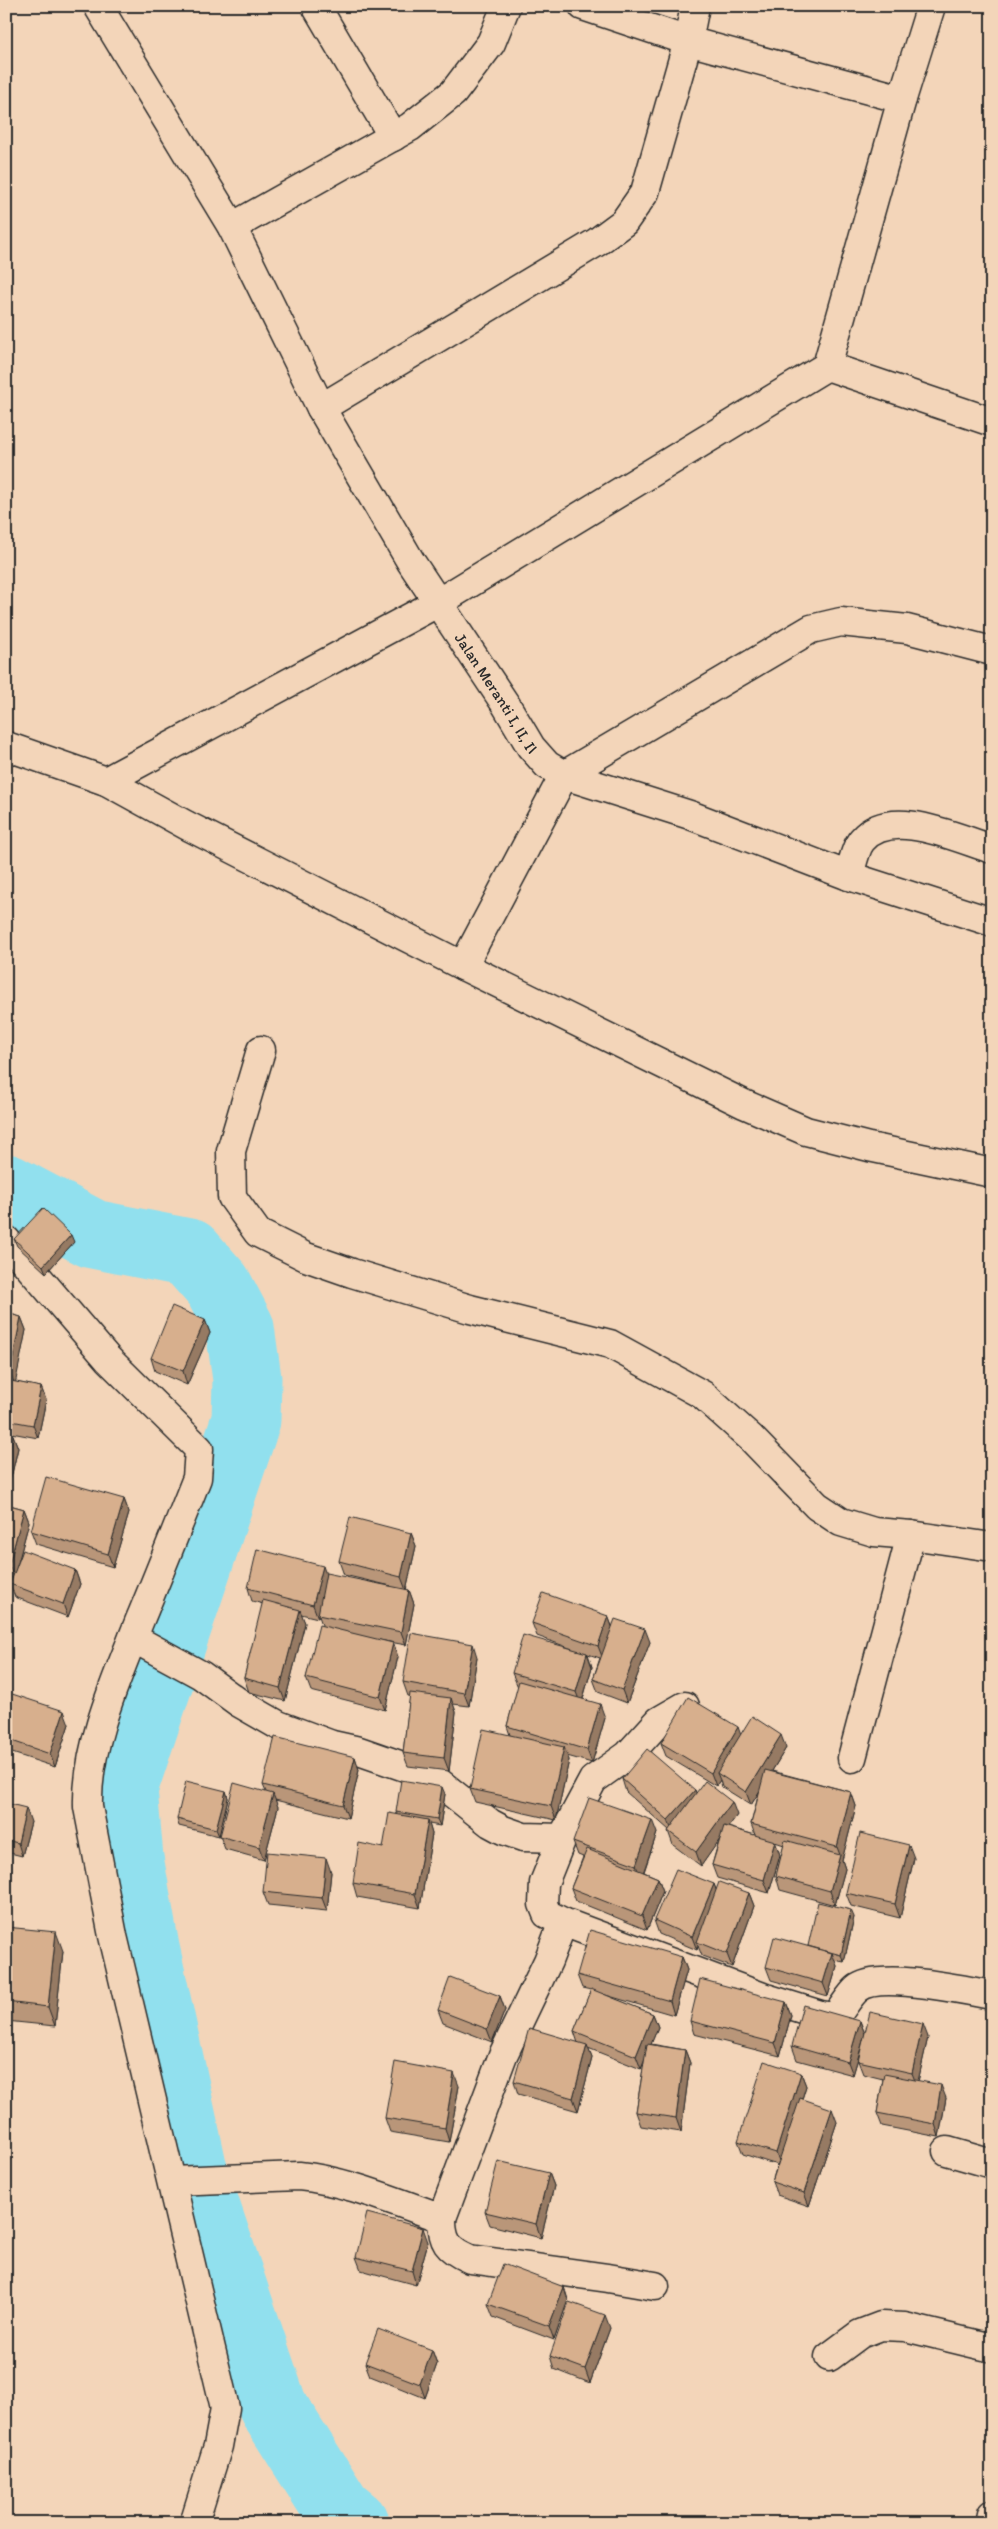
<svg xmlns="http://www.w3.org/2000/svg" width="998" height="2529" viewBox="0 0 998 2529" font-family="Itim,sans-serif">
	<rect width="100%" height="100%" fill="#f3d5b9"/>
	<filter id="ink" filterUnits="userSpaceOnUse"><feTurbulence type="fractalNoise" baseFrequency=".02" numOctaves="2"/><feDisplacementMap in="SourceGraphic" scale="10" xChannelSelector="R" yChannelSelector="G"/><feConvolveMatrix kernelMatrix="1 2 1 2 8 2 1 2 1" color-interpolation-filters="sRGB"/></filter>
	<g filter="url(#ink)">
		<g fill="none" stroke-linecap="round" stroke-linejoin="round">
			<polyline stroke="#91e0ee" stroke-width="69" points="6,1188 93,1234 189,1253 218,1286 240,1328 247,1379 246,1420 123,1789 129,1858 145,1948 193,2170 273,2407 338,2510 354,2523"/>
			<defs>
				<g id="minor">
					<path id="s1" d="M98,6L232,227L321,408L411,562L506,705L531,747L547,765L564,775L463,966"/>
					<polyline points="316,6 393,137"/>
					<polyline points="583,6 688,41 902,99"/>
					<polyline points="232,227 410,127 453,93 491,43 506,6"/>
					<polyline points="827,366 992,422"/>
					<polyline points="321,408 597,242 624,222 645,192 688,41 695,6"/>
					<polyline points="992,651 907,629 841,622 811,629 564,775 690,815 849,876 992,922"/>
					<polyline points="6,746 106,781 186,825 463,966 744,1104 806,1131 869,1147 992,1173"/>
					<polyline points="106,781 439,602 827,366 902,99 931,6"/>
					<path d="M849,876C852,866 855,848 862,840C891,806 956,838 992,849"/>
					<polyline points="261,1050 231,1151 232,1197 258,1233 306,1257 352,1273 470,1309 610,1344 703,1395 751,1438 817,1506 841,1522 874,1532 911,1535 992,1547"/>
					<path d="M6,1240L108,1359L199,1449L197,1478C178,1526 159,1574 139,1622C117,1678 86,1746 88,1807L113,1936L225,2408L218,2446L194,2523"/>
					<polyline points="133,1638 201,1675 238,1702 278,1725 332,1745 359,1751 431,1776 490,1823 503,1830 523,1837 562,1838"/>
					<polyline points="852,1758 911,1535"/>
					<polyline points="563,1922 547,1914 543,1904 544,1883 562,1838 593,1780 628,1755 659,1721 685,1706"/>
					<polyline points="947,2151 992,2164"/>
					<path d="M172,2181L299,2176C348,2181 395,2202 442,2218"/>
					<path d="M655,2286L608,2278L470,2259C447,2249 442,2242 442,2218L503,2055L548,1961L563,1922L763,1997L821,2015L835,2017C843,2008 849,1996 857,1989C877,1971 965,1990 992,1995"/>
					<polyline points="829,2357 860,2334 881,2326 905,2327 992,2348"/>
					<polyline points="990,2523 992,2514"/>
				</g>
			</defs>
			<use href="#minor" stroke="#2b2b2b" stroke-width="31"/>
			<use href="#minor" stroke="#f3d5b9" stroke-width="28"/>
		</g>
		<g fill="#b99679" stroke="#2b2b2b">
			<polygon points="14,1239 74,1242 46,1273 17,1246"/>
			<polygon points="6,1313 21,1317 26,1330 15,1382 41,1387 46,1400 38,1438 6,1432"/>
			<polygon points="205,1320 210,1333 187,1385 155,1371 151,1358"/>
			<polygon points="6,1433 13,1435 18,1448 9,1486 6,1485"/>
			<polygon points="124,1499 129,1513 113,1567 36,1544 31,1531"/>
			<polygon points="6,1504 24,1509 29,1522 18,1563 75,1570 80,1584 68,1617 15,1597 10,1584 12,1578 6,1576"/>
			<polygon points="411,1533 416,1546 406,1590 409,1590 414,1604 406,1645 379,1640 393,1643 398,1657 385,1710 311,1691 306,1678 322,1625 319,1616 318,1618 301,1614 305,1623 285,1701 249,1692 244,1678 263,1604 252,1601 248,1588 326,1575 391,1586 344,1575 339,1561"/>
			<polygon points="608,1616 612,1626 650,1642 627,1703 598,1692 593,1679 600,1658 588,1654 592,1667 583,1699 605,1718 592,1763 567,1756 569,1760 556,1820 475,1802 470,1789 510,1735 507,1726 518,1687 512,1673 575,1650 537,1636 532,1623"/>
			<polygon points="477,1657 469,1706 453,1704 456,1712 449,1771 408,1766 403,1753 410,1696 408,1696 403,1682"/>
			<polygon points="6,1692 69,1724 55,1767 6,1751"/>
			<polygon points="741,1735 786,1748 772,1771 851,1792 856,1806 842,1860 845,1869 835,1905 780,1890 776,1876 784,1845 775,1842 780,1855 769,1893 717,1878 712,1865 719,1840 701,1866 673,1845 668,1831 669,1830 626,1792 622,1779 695,1790 696,1793 737,1815 728,1827 755,1835 751,1824 759,1792 751,1805 722,1787 720,1780 716,1786 666,1756 661,1743"/>
			<polygon points="355,1757 359,1770 348,1818 275,1800 278,1807 264,1860 225,1849 220,1836 266,1792 263,1785"/>
			<polygon points="226,1791 228,1798 219,1836 179,1826 177,1819"/>
			<polygon points="445,1794 440,1826 429,1824 432,1834 420,1908 357,1897 353,1883 383,1848 397,1814 396,1812"/>
			<polygon points="6,1803 31,1822 22,1856 6,1852"/>
			<polygon points="657,1833 644,1872 658,1878 663,1891 647,1930 576,1901 571,1888 583,1857 578,1855 573,1842"/>
			<polygon points="914,1858 900,1918 851,1906 846,1893"/>
			<polygon points="331,1872 327,1911 268,1905 263,1892"/>
			<polygon points="714,1884 716,1890 749,1893 754,1906 732,1967 702,1956 698,1946 697,1950 659,1934 654,1920"/>
			<polygon points="854,1917 844,1962 834,1960 837,1966 828,1996 771,1980 766,1967 808,1946"/>
			<polygon points="6,1927 63,1951 55,2026 6,2021"/>
			<polygon points="682,1957 687,1970 674,2015 602,1994 653,2014 658,2027 651,2044 685,2050 690,2063 681,2132 641,2126 636,2112 644,2062 641,2069 588,2048 592,2058 578,2111 518,2094 514,2081 578,2043 574,2031 591,1990 582,1988 577,1975"/>
			<polygon points="500,1996 505,2010 492,2042 443,2023 438,2010"/>
			<polygon points="786,2002 791,2015 780,2056 694,2034 690,2021"/>
			<polygon points="860,2021 865,2034 928,2037 918,2081 946,2098 939,2137 882,2126 877,2113 883,2079 863,2074 858,2061 864,2038 853,2075 797,2060 792,2046"/>
			<polygon points="801,2073 806,2086 802,2099 837,2122 809,2206 777,2195 772,2182 777,2165 743,2154 738,2141"/>
			<polygon points="459,2086 449,2142 390,2132 385,2118"/>
			<polygon points="549,2173 554,2186 541,2238 490,2225 485,2212"/>
			<polygon points="428,2242 416,2285 361,2270 356,2257"/>
			<polygon points="564,2287 568,2300 554,2340 493,2317 488,2304"/>
			<polygon points="610,2328 590,2383 554,2369 550,2356"/>
			<polygon points="432,2350 437,2364 425,2398 370,2376 365,2363"/>
		</g>
		<g fill="#967a63" stroke="#2b2b2b">
			<polygon points="71,1235 74,1242 46,1273 43,1266"/>
			<polygon points="21,1317 26,1330 15,1385 10,1372"/>
			<polygon points="205,1320 210,1333 187,1385 183,1371"/>
			<polygon points="41,1387 46,1400 38,1438 33,1425"/>
			<polygon points="13,1435 18,1448 9,1486 6,1479 6,1464"/>
			<polygon points="124,1499 129,1513 113,1567 108,1554"/>
			<polygon points="24,1509 29,1522 14,1578 9,1565"/>
			<polygon points="411,1533 416,1546 406,1590 401,1577"/>
			<polygon points="323,1566 328,1580 318,1615 318,1618 313,1605"/>
			<polygon points="75,1570 80,1584 68,1617 63,1604"/>
			<polygon points="409,1590 414,1604 406,1645 401,1632"/>
			<polygon points="300,1610 305,1623 285,1701 280,1688"/>
			<polygon points="608,1616 613,1629 603,1659 598,1646"/>
			<polygon points="645,1629 650,1642 627,1703 622,1690"/>
			<polygon points="393,1643 398,1657 385,1710 380,1697"/>
			<polygon points="473,1644 477,1657 469,1706 464,1693"/>
			<polygon points="587,1653 592,1667 581,1705 576,1692"/>
			<polygon points="451,1698 456,1712 449,1771 444,1758"/>
			<polygon points="600,1704 605,1718 592,1763 587,1750"/>
			<polygon points="64,1711 69,1724 55,1767 50,1754"/>
			<polygon points="738,1727 743,1741 717,1773 720,1780 716,1786 711,1773"/>
			<polygon points="781,1735 786,1748 751,1805 746,1792"/>
			<polygon points="564,1747 569,1760 556,1820 551,1806"/>
			<polygon points="355,1757 359,1770 348,1818 343,1805"/>
			<polygon points="442,1787 445,1794 440,1826 437,1819"/>
			<polygon points="695,1790 700,1803 673,1834 668,1820"/>
			<polygon points="226,1791 228,1798 219,1836 216,1829"/>
			<polygon points="851,1792 856,1806 842,1860 845,1869 835,1905 830,1891 840,1855 837,1847"/>
			<polygon points="273,1794 278,1807 264,1860 259,1847"/>
			<polygon points="732,1802 737,1815 701,1866 696,1852"/>
			<polygon points="26,1808 31,1822 22,1856 18,1843"/>
			<polygon points="428,1820 432,1834 420,1908 415,1894"/>
			<polygon points="652,1820 657,1833 641,1879 636,1865"/>
			<polygon points="775,1841 780,1855 769,1893 764,1880"/>
			<polygon points="909,1845 914,1858 900,1918 895,1904"/>
			<polygon points="326,1858 331,1872 327,1911 322,1898"/>
			<polygon points="658,1878 663,1891 647,1930 642,1916"/>
			<polygon points="714,1884 719,1898 697,1942 698,1946 697,1950 692,1937"/>
			<polygon points="749,1893 754,1906 732,1967 727,1954"/>
			<polygon points="851,1910 854,1917 844,1962 841,1955"/>
			<polygon points="56,1932 63,1951 55,2026 48,2007"/>
			<polygon points="832,1953 837,1966 828,1996 823,1983"/>
			<polygon points="682,1957 687,1970 674,2015 670,2001"/>
			<polygon points="500,1996 505,2010 492,2042 487,2029"/>
			<polygon points="786,2002 791,2015 780,2056 775,2043"/>
			<polygon points="653,2014 658,2027 641,2069 636,2056"/>
			<polygon points="860,2021 865,2034 853,2075 848,2062"/>
			<polygon points="923,2024 928,2037 917,2086 912,2073"/>
			<polygon points="587,2045 592,2058 578,2111 573,2098"/>
			<polygon points="685,2050 690,2063 681,2132 676,2118"/>
			<polygon points="454,2073 459,2086 449,2142 445,2128"/>
			<polygon points="801,2073 806,2086 781,2166 776,2153"/>
			<polygon points="941,2085 946,2098 939,2137 935,2124"/>
			<polygon points="832,2109 837,2122 809,2206 804,2193"/>
			<polygon points="549,2173 554,2186 541,2238 536,2224"/>
			<polygon points="423,2228 428,2242 416,2285 412,2271"/>
			<polygon points="564,2287 568,2300 554,2340 549,2326"/>
			<polygon points="605,2315 610,2328 590,2383 585,2369"/>
			<polygon points="432,2350 437,2364 425,2398 420,2384"/>
		</g>
		<g fill="#d7af8d" stroke="#2b2b2b">
			<polygon points="43,1208 71,1235 43,1266 14,1239"/>
			<polygon points="172,1306 205,1320 183,1371 151,1358"/>
			<polygon points="6,1313 21,1317 10,1372 6,1371"/>
			<polygon points="6,1380 41,1387 33,1425 6,1420"/>
			<polygon points="6,1433 13,1435 6,1464"/>
			<polygon points="46,1477 124,1499 108,1554 31,1531"/>
			<polygon points="6,1504 24,1509 9,1565 6,1564"/>
			<polygon points="350,1517 411,1533 401,1577 339,1561"/>
			<polygon points="257,1549 323,1566 313,1605 248,1588"/>
			<polygon points="23,1550 75,1570 63,1604 10,1584"/>
			<polygon points="326,1573 409,1590 401,1632 318,1615"/>
			<polygon points="543,1593 608,1616 598,1646 532,1623"/>
			<polygon points="263,1600 300,1610 280,1688 244,1678"/>
			<polygon points="615,1619 645,1629 622,1690 593,1679"/>
			<polygon points="319,1625 393,1643 380,1697 306,1678"/>
			<polygon points="411,1633 473,1644 464,1693 403,1682"/>
			<polygon points="523,1635 587,1653 576,1692 512,1673"/>
			<polygon points="519,1681 600,1704 587,1750 507,1726"/>
			<polygon points="6,1692 64,1711 50,1754 6,1739"/>
			<polygon points="410,1693 451,1698 444,1758 403,1753"/>
			<polygon points="688,1697 738,1727 711,1773 661,1743"/>
			<polygon points="752,1716 781,1735 746,1792 717,1773"/>
			<polygon points="483,1729 564,1747 551,1806 470,1789"/>
			<polygon points="275,1737 355,1757 343,1805 263,1785"/>
			<polygon points="647,1749 695,1790 668,1820 622,1779"/>
			<polygon points="765,1770 851,1792 837,1847 751,1824"/>
			<polygon points="401,1780 442,1787 437,1819 396,1812"/>
			<polygon points="186,1781 226,1791 216,1829 177,1819"/>
			<polygon points="705,1781 732,1802 696,1852 668,1831"/>
			<polygon points="234,1783 273,1794 259,1847 220,1836"/>
			<polygon points="589,1798 652,1820 636,1865 573,1842"/>
			<polygon points="6,1803 26,1808 18,1843 6,1840"/>
			<polygon points="389,1813 428,1820 415,1894 353,1883 359,1843 383,1848"/>
			<polygon points="724,1826 775,1841 764,1880 712,1865"/>
			<polygon points="860,1833 909,1845 895,1904 846,1893"/>
			<polygon points="785,1840 840,1855 830,1891 776,1876"/>
			<polygon points="587,1849 658,1878 642,1916 571,1888"/>
			<polygon points="267,1852 326,1858 322,1898 263,1892"/>
			<polygon points="676,1869 714,1884 692,1937 654,1920"/>
			<polygon points="719,1882 749,1893 727,1954 697,1942"/>
			<polygon points="818,1902 851,1910 841,1955 808,1946"/>
			<polygon points="6,1927 56,1932 48,2007 6,2002"/>
			<polygon points="590,1930 682,1957 670,2001 577,1975"/>
			<polygon points="774,1937 832,1953 823,1983 766,1967"/>
			<polygon points="450,1977 500,1996 487,2029 438,2010"/>
			<polygon points="700,1979 786,2002 775,2043 690,2021"/>
			<polygon points="591,1989 653,2014 636,2056 574,2031"/>
			<polygon points="803,2005 860,2021 848,2062 792,2046"/>
			<polygon points="870,2012 923,2024 912,2073 858,2061"/>
			<polygon points="529,2028 587,2045 573,2098 514,2081"/>
			<polygon points="647,2044 685,2050 676,2118 636,2112"/>
			<polygon points="764,2061 801,2073 776,2153 738,2141"/>
			<polygon points="395,2062 454,2073 445,2128 385,2118"/>
			<polygon points="884,2074 941,2085 935,2124 877,2113"/>
			<polygon points="800,2098 832,2109 804,2193 772,2182"/>
			<polygon points="498,2161 549,2173 536,2224 485,2212"/>
			<polygon points="367,2213 423,2228 412,2271 356,2257"/>
			<polygon points="503,2264 564,2287 549,2326 488,2304"/>
			<polygon points="569,2302 605,2315 585,2369 550,2356"/>
			<polygon points="378,2329 432,2350 420,2384 365,2363"/>
		</g>
	</g>
	<g text-anchor="middle" dominant-baseline="central" stroke-width="4.5" stroke-linejoin="round" paint-order="stroke">
		<g font-size="16" fill="#2b2b2b" stroke="#f3d5b9">
			<text stroke="none"><textPath href="#s1" startOffset="795">Jalan Meranti I, II, II</textPath></text>
		</g>
	</g>
	<rect width="998" height="2529" fill="none" stroke="#f3d5b9" stroke-width="25"/>
	<rect x="12" y="12" width="973" height="2504" fill="none" stroke="#2b2b2b" stroke-width="2" filter="url(#ink)"/>
</svg>
